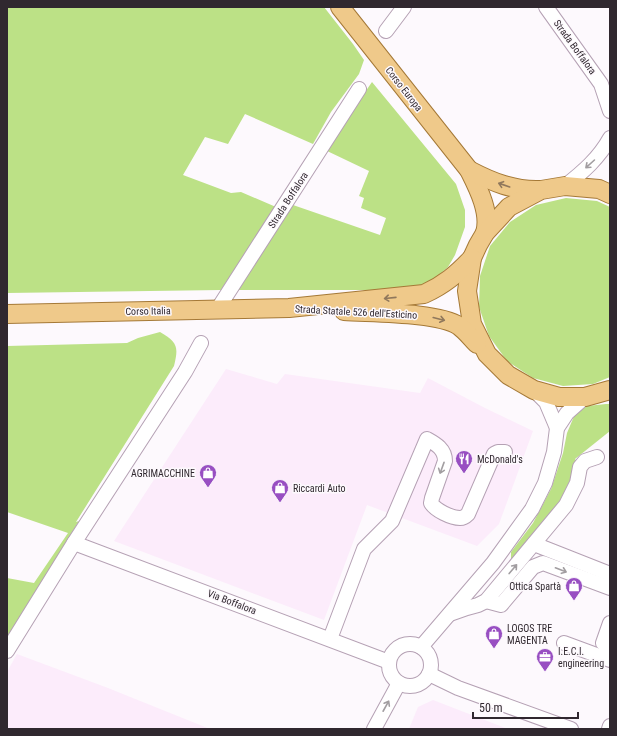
<svg xmlns="http://www.w3.org/2000/svg" width="617" height="736" viewBox="0 0 617 736" font-family="'Roboto Condensed',sans-serif">
	<rect width="100%" height="100%" fill="#fdf9fd"/>
	<g fill="#fcecfb">
		<polygon points="226,369 277,384 285,374 420,393 428,378 485,408 533,431 499,524 477,546 367,505 324,620 114,541"/>
		<polygon points="17,654 108,688 210,729 7,729 7,672"/>
		<polygon points="433,700 508,729 409,729 418,707"/>
	</g>
	<g fill="#bce186">
		<polygon points="7,7 324,7 353,44 364,60 359,74 331,112 313,144 245,114 228,144 205,137 183,175 231,193 241,192 276,207 221,290 7,293"/>
		<polygon points="372,82 456,184 465,210 465,227 455,255 448,267 431,282 411,288 378,290 236,290 286,212 288,213 293,205 380,235 386,218 361,208 364,198 359,196 369,171 325,150"/>
		<polygon points="566,198 597,201 610,207 610,377 593,384 563,386 533,378 507,361 489,336 479,307 480,276 490,246 510,222 536,205"/>
		<path d="M160,332C177,342 179,346 174,366L76,522L79,521L7,638V578L34,583L68,533L7,512V346L127,343L138,338Z"/>
		<polygon points="606,404 610,404 610,431 575,459 579,464 563,502 511,560 511,552 533,523 551,489 563,453 567,433 575,414 587,406"/>
	</g>
	<g fill="none" stroke-linecap="round" stroke-linejoin="round">
		<defs>
			<g id="minor">
				<polyline points="546,7 601,84 610,111"/>
				<polyline points="386,31 404,7"/>
				<path d="M565,186C583,172 599,158 610,138"/>
				<polyline points="217,310 359,89"/>
				<polyline points="534,390 546,402 557,428"/>
				<polyline points="74,543 389,662"/>
				<polyline points="534,544 610,574"/>
				<polyline points="486,601 501,605 533,567 543,563 610,588"/>
				<polyline points="450,614 467,608 478,605 486,601 566,505 577,483 580,467 585,461 597,457"/>
				<polyline points="610,623 603,643 605,645 610,647"/>
				<path d="M330,639L364,549L392,521L427,439C436,444 445,449 445,461L432,498L431,503C435,510 451,518 460,518C463,518 466,516 468,514L494,454L498,452H505"/>
				<polyline points="564,643 610,660"/>
				<circle cx="410" cy="665" r="21"/>
				<polyline points="421,647 493,563 532,509 545,483 554,452 557,428 567,413 585,397"/>
				<polyline points="7,651 74,543 185,372 201,343"/>
				<polyline points="429,674 458,688 571,729"/>
				<polyline points="374,729 399,683"/>
				<polyline points="609,729 610,726"/>
			</g>
			<g id="major">
				<path d="M340,7L469,170C478,188 491,213 485,233"/>
				<path d="M469,170C492,182 514,191 540,190"/>
				<polyline points="610,194 599,189 565,186 541,190 509,207 485,233 478,245 472,258 467,291 472,324 487,354 508,375 534,390 559,397 585,397 610,390"/>
				<path d="M344,311C371,313 438,312 459,326C466,331 471,338 477,344"/>
				<path d="M7,314L289,308L424,294C444,285 457,274 472,258"/>
			</g>
		</defs>
		<use href="#minor" stroke="#b5a1b4" stroke-width="16"/>
		<use href="#major" stroke="#a57937" stroke-width="20"/>
		<use href="#minor" stroke="#fff" stroke-width="14"/>
		<use href="#major" stroke="#efc98a" stroke-width="18"/>
	</g>
	<defs><path id="oneway-shaft" d="M-6 0H5M1.5-3L5.5 0L1.5 3" fill="none" stroke-width="1.6" stroke-linecap="round" stroke-linejoin="round"/></defs>
	<g stroke="#a29ea1">
		<use href="#oneway-shaft" transform="translate(590 164) rotate(138)"/>
		<use href="#oneway-shaft" transform="translate(442 468) rotate(110)"/>
		<use href="#oneway-shaft" transform="translate(513 569) rotate(-50)"/>
		<use href="#oneway-shaft" transform="translate(561 570) rotate(21)"/>
		<use href="#oneway-shaft" transform="translate(386 706) rotate(-61)"/>
	</g>
	<g stroke="#90785c">
		<use href="#oneway-shaft" transform="translate(504 185) rotate(-161)"/>
		<use href="#oneway-shaft" transform="translate(390 298) rotate(174)"/>
		<use href="#oneway-shaft" transform="translate(439 319) rotate(14)"/>
	</g>
	<defs>
		<symbol id="restaurant-pin" viewBox="-11 -11 22 30"><path d="M0 17L-7.5 6A9.5 9.5 0 1 1 7.5 6Z" fill="#984fc2" stroke="#fdf9fd"/><path d="M-5-6h1v4h1v-4h1v4h1v-4h1v5L-1.5 .5V6h-2V.5L-5-1ZM5-6V6H3V1.5H1.5Q1.5-4 5-6Z" fill="#fff"/></symbol>
		<symbol id="shop-pin" viewBox="-11 -11 22 30"><path d="M0 17L-7.5 6A9.5 9.5 0 1 1 7.5 6Z" fill="#984fc2" stroke="#fdf9fd"/><path d="M-5-2.5h2.3a2.7 3.5 0 0 1 5.4 0H5L5.5 6h-11ZM-1.5-2.5h3a1.5 2.3 0 0 0-3 0Z" fill="#fff"/></symbol>
		<symbol id="office-pin" viewBox="-11 -11 22 30"><path d="M0 17L-7.5 6A9.5 9.5 0 1 1 7.5 6Z" fill="#984fc2" stroke="#fdf9fd"/><path d="M-6-3h4V-5.5h4V-3h4V5H-6ZM-1-4.5V-3h2v-1.5ZM-6 0V1H6V0Z" fill="#fff"/></symbol>
	</defs>
	<g fill-rule="evenodd">
		<use href="#restaurant-pin" x="454" y="449" width="20" height="27"/>
		<use href="#shop-pin" x="198" y="463" width="20" height="27"/>
		<use href="#shop-pin" x="270" y="478" width="20" height="27"/>
		<use href="#shop-pin" x="564" y="576" width="20" height="27"/>
		<use href="#shop-pin" x="484" y="624" width="20" height="27"/>
		<use href="#office-pin" x="535" y="647" width="20" height="27"/>
	</g>
	<g text-anchor="middle" dominant-baseline="central" stroke-width="3" stroke-linejoin="round" paint-order="stroke">
		<g font-size="10" fill="#30282f" stroke="#fdf9fd">
			<text transform="translate(575 47) rotate(54)">Strada Boffalora</text>
			<text transform="translate(404 89) rotate(52)">Corso Europa</text>
			<text transform="translate(288 200) rotate(-57)">Strada Boffalora</text>
			<text transform="translate(148 311) rotate(-1)">Corso Italia</text>
			<text transform="translate(356 312) rotate(3)">Strada Statale 526 dell'Esticino</text>
			<text transform="translate(232 602) rotate(21)">Via Boffalora</text>
		</g>
		<g font-size="10" fill="#30282f" stroke="#fdf9fd" text-anchor="start">
			<text x="477" y="459">McDonald's</text>
			<text x="195" y="473" text-anchor="end">AGRIMACCHINE</text>
			<text x="293" y="488">Riccardi Auto</text>
			<text x="561" y="586" text-anchor="end">Ottica Spartà</text>
			<text x="507" y="628">LOGOS TRE<tspan x="507" dy="12">MAGENTA</tspan></text>
			<text x="558" y="651">I.E.C.I.<tspan x="558" dy="12">engineering</tspan></text>
		</g>
	</g>
	<rect width="617" height="736" fill="none" stroke="#30282f" stroke-width="16"/>
	<path d="M473 712v6h105v-6" fill="none" stroke="#30282f" stroke-width="2"/>
	<text x="479" y="712" font-size="12" fill="#30282f" stroke="#fdf9fd" stroke-width="3" paint-order="stroke">50 m</text>
</svg>
